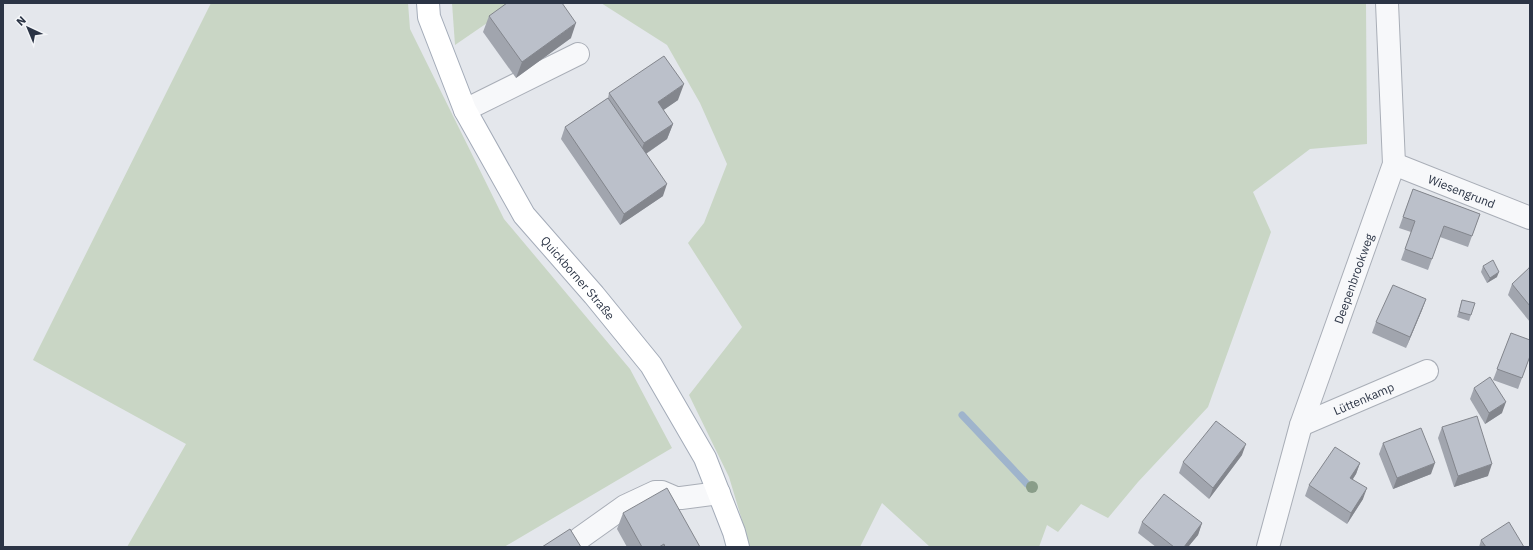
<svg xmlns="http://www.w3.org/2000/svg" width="1533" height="550" viewBox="0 0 1533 550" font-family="'IBM Plex Sans',sans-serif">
	<rect width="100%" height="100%" fill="#e4e7ec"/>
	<g fill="#c9d6c5">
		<polygon points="211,3 408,3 410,29 504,219 630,369 672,448 504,547 127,547 186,444 33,360"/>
		<polygon points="452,3 516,3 455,45"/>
		<polygon points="601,3 1366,3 1367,144 1310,149 1253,192 1271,232 1208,407 1138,482 1108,518 1081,504 1058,532 1047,525 1039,547 930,547 882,503 860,547 750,547 729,477 689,395 742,327 688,243 704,223 727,164 700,103 667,45"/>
	</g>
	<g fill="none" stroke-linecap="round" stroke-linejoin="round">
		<polyline stroke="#9fb4cc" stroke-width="7" points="962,415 1027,484"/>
		<defs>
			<g id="minor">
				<polyline points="465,110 578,54"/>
				<path id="s1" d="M1394,164L1530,218"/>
				<path id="s2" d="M1301,425L1427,371"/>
				<polyline points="580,538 625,506 655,492 662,492 676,498 681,498 719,493"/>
				<path id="s3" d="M1268,547L1301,425L1394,164L1387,3"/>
			</g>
			<g id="major">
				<path id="s4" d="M428,3L429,17L465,110L524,215L594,295L651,365L705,458L734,532L738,547"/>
			</g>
		</defs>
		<use href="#minor" stroke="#a9aeb7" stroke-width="24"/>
		<use href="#major" stroke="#a3abb8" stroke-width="24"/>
		<use href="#minor" stroke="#f7f8fa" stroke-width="22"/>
		<use href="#major" stroke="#fff" stroke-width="22"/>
	</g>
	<circle fill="#899d89" cx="1032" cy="487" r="6"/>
	<g fill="#a1a5ae">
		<polygon points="489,16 571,38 516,78 483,32"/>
		<polygon points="609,93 678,100 663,110 673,124 667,139 646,154 663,196 620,225 561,139 565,127 608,98"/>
		<polygon points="1413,189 1480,214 1468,247 1440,237 1428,270 1401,260 1411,232 1399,228"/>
		<polygon points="1530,263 1530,322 1508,295 1512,284 1528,270"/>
		<polygon points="1483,266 1497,277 1487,283 1481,272"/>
		<polygon points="1426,299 1422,310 1406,348 1372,333 1376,322"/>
		<polygon points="1462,300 1471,315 1469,321 1457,317"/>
		<polygon points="1511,333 1530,356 1518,389 1493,380"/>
		<polygon points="1474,388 1502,413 1485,424 1470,399"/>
		<polygon points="1442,427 1488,476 1454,487 1438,438"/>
		<polygon points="1383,443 1431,474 1393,489 1379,454"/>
		<polygon points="1242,455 1209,499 1179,473 1183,462"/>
		<polygon points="1360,463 1356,474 1353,479 1363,499 1347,524 1305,496 1309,485"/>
		<polygon points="623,513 700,547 627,547 617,529"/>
		<polygon points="1142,522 1202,523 1198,535 1188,547 1156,547 1138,533"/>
		<polygon points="1481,540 1524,547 1479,547"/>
	</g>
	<g fill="#83868d">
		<polygon points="576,23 571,38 516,78 522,62"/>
		<polygon points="684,84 678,100 652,118 658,102"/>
		<polygon points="673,124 667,139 638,159 644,143"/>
		<polygon points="667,184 663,196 620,225 624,214"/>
		<polygon points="1499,272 1497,277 1487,283 1490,278"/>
		<polygon points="1426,299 1422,310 1406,348 1410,337"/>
		<polygon points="1506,402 1502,413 1485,424 1489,413"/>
		<polygon points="1246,444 1242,455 1209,499 1213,488"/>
		<polygon points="1360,463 1356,474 1346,489 1350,478"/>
		<polygon points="1435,463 1431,474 1393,489 1397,478"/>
		<polygon points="1492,464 1488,476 1454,487 1458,476"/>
		<polygon points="1367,488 1363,499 1347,524 1351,513"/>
		<polygon points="1202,523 1198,535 1188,547 1184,547"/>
	</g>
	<g fill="#bbc0ca" stroke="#83868d">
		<polygon points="507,3 562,3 576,23 522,62 489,16"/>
		<polygon points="664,56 684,84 658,102 673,124 644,143 609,93"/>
		<polygon points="608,98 667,184 624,214 565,127"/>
		<polygon points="1413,189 1480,214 1472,236 1444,226 1432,259 1405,249 1415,221 1403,217"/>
		<polygon points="1493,260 1499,272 1490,278 1483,266"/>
		<polygon points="1530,267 1530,306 1512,284"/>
		<polygon points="1393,285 1426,299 1410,337 1376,322"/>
		<polygon points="1462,300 1475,303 1471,315 1459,312"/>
		<polygon points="1511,333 1530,340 1530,356 1522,378 1497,369"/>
		<polygon points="1490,377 1506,402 1489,413 1474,388"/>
		<polygon points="1477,416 1492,464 1458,476 1442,427"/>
		<polygon points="1216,421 1246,444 1213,488 1183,462"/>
		<polygon points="1421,428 1435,463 1397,478 1383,443"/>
		<polygon points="1335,447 1360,463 1350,478 1367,488 1351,513 1309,485"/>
		<polygon points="667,488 700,547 665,547 664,544 659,547 642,547 623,513"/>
		<polygon points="1164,494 1202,523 1184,547 1174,547 1142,522"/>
		<polygon points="1509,522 1524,547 1486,547 1481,540"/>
		<polygon points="570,529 581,547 542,547"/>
	</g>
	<g text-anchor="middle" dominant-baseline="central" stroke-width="3" stroke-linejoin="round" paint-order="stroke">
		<g font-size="12" fill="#2b3445" stroke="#f4f6f9">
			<text stroke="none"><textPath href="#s1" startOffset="73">Wiesengrund</textPath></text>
			<text stroke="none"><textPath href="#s4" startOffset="317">Quickborner Straße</textPath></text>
			<text stroke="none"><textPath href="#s3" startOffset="282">Deepenbrookweg</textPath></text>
			<text stroke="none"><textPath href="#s2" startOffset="68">Lüttenkamp</textPath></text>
		</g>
	</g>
	<rect width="1533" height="550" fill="none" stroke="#2b3445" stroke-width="8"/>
	<g transform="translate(28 28) rotate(316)" stroke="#f4f6f9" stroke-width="3" paint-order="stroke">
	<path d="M0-3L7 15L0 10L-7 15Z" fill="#2b3445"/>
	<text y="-6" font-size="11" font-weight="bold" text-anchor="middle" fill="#2b3445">N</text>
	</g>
</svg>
